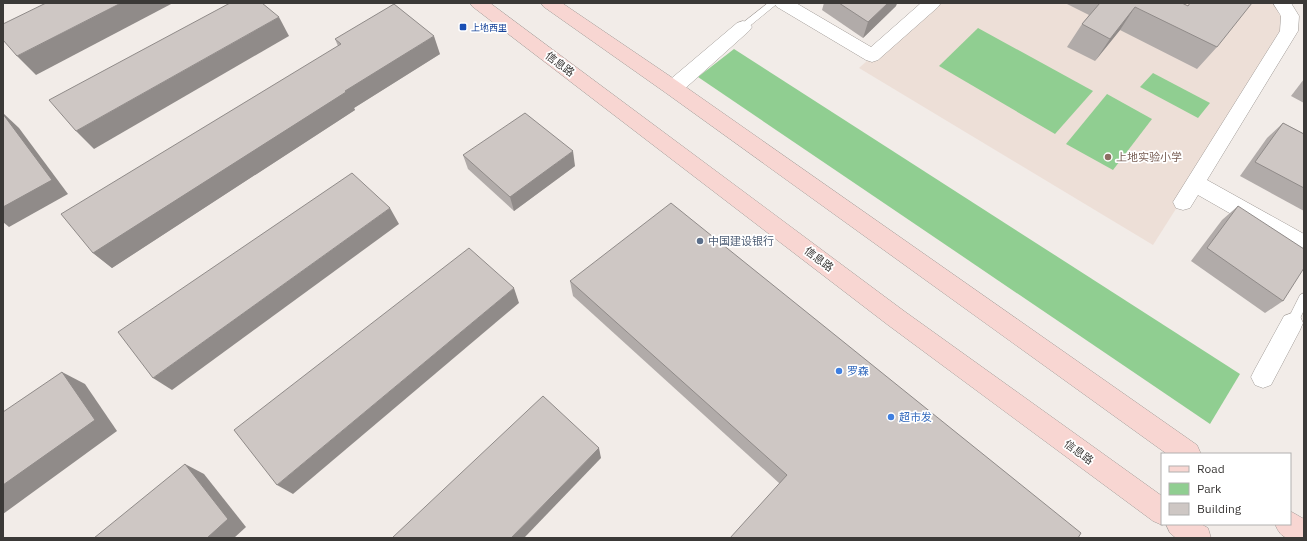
<svg xmlns="http://www.w3.org/2000/svg" width="1307" height="541" viewBox="0 0 1307 541" font-family="'IBM Plex Sans','Noto Sans SC',sans-serif">
	<rect width="100%" height="100%" fill="#f2ece8"/>
	<polygon fill="#eddfd7" points="932,3 1282,3 1289,31 1153,245 859,68"/>
	<g fill="#90ce91">
		<polygon points="978,28 1093,91 1055,134 939,66"/>
		<polygon points="734,49 1240,374 1210,424 698,77"/>
		<polygon points="1153,73 1210,103 1198,118 1140,87"/>
		<polygon points="1107,94 1152,119 1113,170 1066,144"/>
	</g>
	<g fill="none" stroke-linecap="round" stroke-linejoin="round">
		<defs>
			<g id="lane">
				<polygon points="768,3 778,3 746,29 740,29 739,27 740,25"/>
				<polygon points="1304,293 1304,310 1296,327 1292,328 1288,327 1286,323 1300,295"/>
			</g>
			<g id="street">
				<polygon points="774,3 796,3 871,47 921,3 941,3 938,7 878,60 872,62 866,60 777,7"/>
				<polygon points="1273,3 1291,3 1299,16 1298,31 1207,180 1304,234 1304,254 1296,251 1198,195 1190,208 1183,210 1176,208 1173,202 1280,31 1281,16"/>
				<polygon points="743,21 749,23 752,27 749,31 680,93 673,95 666,93 664,88 666,83 737,23"/>
				<polygon points="1292,313 1300,316 1303,323 1300,330 1271,385 1263,388 1255,385 1251,377 1255,369 1284,316"/>
			</g>
			<g id="secondary">
				<polygon points="470,3 490,3 904,311 1162,496 1162,524 1165,524 1162,525 1153,521 888,325 473,7"/>
				<polygon points="541,3 562,3 680,83 1197,445 1201,454 1167,454 666,93 544,7"/>
				<path d="M1290,511L1304,519V538C1288,538 1282,541 1275,524H1290Z"/>
				<polygon points="1166,524 1201,524 1208,528 1211,538 1176,538 1170,533"/>
			</g>
		</defs>
		<use href="#lane" stroke="#a19b97" stroke-width="1"/>
		<use href="#street" stroke="#a19b97" stroke-width="1"/>
		<use href="#secondary" stroke="#a19b97" stroke-width="1"/>
		<use href="#lane" fill="#fff" fill-rule="evenodd"/>
		<use href="#street" fill="#fff" fill-rule="evenodd"/>
		<use href="#secondary" fill="#f8d6d2" fill-rule="evenodd"/>
	</g>
	<g fill="#b1aba9">
		<polygon points="824,3 897,3 896,6 863,38 822,10"/>
		<polygon points="1065,3 1182,3 1217,47 1197,69 1120,30 1095,61 1067,47 1082,24 1089,15"/>
		<polygon points="335,39 440,54 354,108 355,110 112,268 93,253 338,46"/>
		<polygon points="1304,79 1304,103 1291,96"/>
		<polygon points="1283,123 1304,134 1304,211 1240,176 1267,138"/>
		<polygon points="463,155 575,166 514,211 468,169"/>
		<polygon points="1238,206 1283,301 1265,313 1191,261 1222,220"/>
		<polygon points="570,281 1078,538 779,483 573,296"/>
	</g>
	<g fill="#908b89">
		<polygon points="121,3 173,3 36,75 17,56"/>
		<polygon points="888,3 897,3 896,6 863,38 868,22"/>
		<polygon points="1135,7 1120,30 1095,61 1110,39"/>
		<polygon points="279,17 289,36 94,149 76,131"/>
		<polygon points="434,36 440,54 354,108 355,110 112,268 93,253 345,91"/>
		<polygon points="3,113 19,128 68,194 9,227 3,222"/>
		<polygon points="573,151 575,166 514,211 510,197"/>
		<polygon points="390,208 399,224 172,390 153,378"/>
		<polygon points="514,288 519,303 293,494 277,485"/>
		<polygon points="62,372 85,384 117,431 3,514 3,485"/>
		<polygon points="599,448 601,458 524,538 511,538"/>
		<polygon points="185,464 204,474 246,527 234,538 207,538"/>
	</g>
	<g fill="#cec7c4" stroke="#908b89">
		<polygon points="46,3 121,3 17,56 3,40 3,24"/>
		<polygon points="230,3 262,3 279,17 76,131 49,100"/>
		<polygon points="839,3 888,3 868,22"/>
		<polygon points="1100,3 1182,3 1188,6 1190,3 1252,3 1217,47 1135,7 1110,39 1082,24"/>
		<polygon points="394,4 434,36 345,91 346,92 93,253 61,214 341,44 335,39"/>
		<polygon points="525,113 573,151 510,197 463,155"/>
		<polygon points="3,114 52,180 3,207"/>
		<polygon points="1283,123 1304,134 1304,188 1255,162"/>
		<polygon points="352,173 390,208 153,378 118,332"/>
		<polygon points="671,203 1081,533 1078,538 730,538 787,475 570,281"/>
		<polygon points="1238,206 1304,249 1304,268 1283,301 1207,248"/>
		<polygon points="469,248 514,288 277,485 234,430"/>
		<polygon points="62,372 95,420 3,485 3,412"/>
		<polygon points="543,396 599,448 511,538 392,538"/>
		<polygon points="185,464 228,519 207,538 94,538"/>
	</g>
	<rect fill="#1a4fb4" stroke="#fff" stroke-width="1.5" x="459" y="23" width="8" height="8" rx="2"/>
	<circle fill="#8d6e63" stroke="#fff" stroke-width="1.5" cx="1108" cy="157" r="4"/>
	<circle fill="#5c6f8a" stroke="#fff" stroke-width="1.5" cx="700" cy="241" r="4"/>
	<g fill="#3f7fe0" stroke="#fff" stroke-width="1.5">
		<circle cx="839" cy="371" r="4"/>
		<circle cx="891" cy="417" r="4"/>
	</g>
	<g text-anchor="middle" dominant-baseline="central" stroke-width="3.5" stroke-linejoin="round" paint-order="stroke">
		<g font-size="9" fill="#164399" stroke="#fff" text-anchor="start">
			<text x="471" y="27">上地西里</text>
		</g>
		<g font-size="11" fill="#3b3937" stroke="#fff">
			<text transform="translate(560 64) rotate(37)">信息路</text>
			<text transform="translate(819 259) rotate(37)">信息路</text>
			<text transform="translate(1079 452) rotate(36)">信息路</text>
		</g>
		<g font-size="11" fill="#785e54" stroke="#fff" text-anchor="start">
			<text x="1116" y="157">上地实验小学</text>
		</g>
		<g font-size="11" fill="#4e5e75" stroke="#fff" text-anchor="start">
			<text x="708" y="241">中国建设银行</text>
		</g>
		<g font-size="11" fill="#366cbe" stroke="#fff" text-anchor="start">
			<text x="847" y="371">罗森</text>
			<text x="899" y="417">超市发</text>
		</g>
	</g>
	<rect width="1307" height="541" fill="none" stroke="#3b3937" stroke-width="8"/>
	<rect x="1161" y="453" width="130" height="72" fill="#ffffff" stroke="#b1b0af"/>
	<rect x="1169" y="466" width="20" height="6" fill="#f8d6d2" stroke="#b1b0af"/>
	<text x="1197" y="473" font-size="12" fill="#3b3937">Road</text>
	<rect x="1169" y="483" width="20" height="12" fill="#90ce91" stroke="#b1b0af"/>
	<text x="1197" y="493" font-size="12" fill="#3b3937">Park</text>
	<rect x="1169" y="503" width="20" height="12" fill="#cec7c4" stroke="#b1b0af"/>
	<text x="1197" y="513" font-size="12" fill="#3b3937">Building</text>
</svg>
